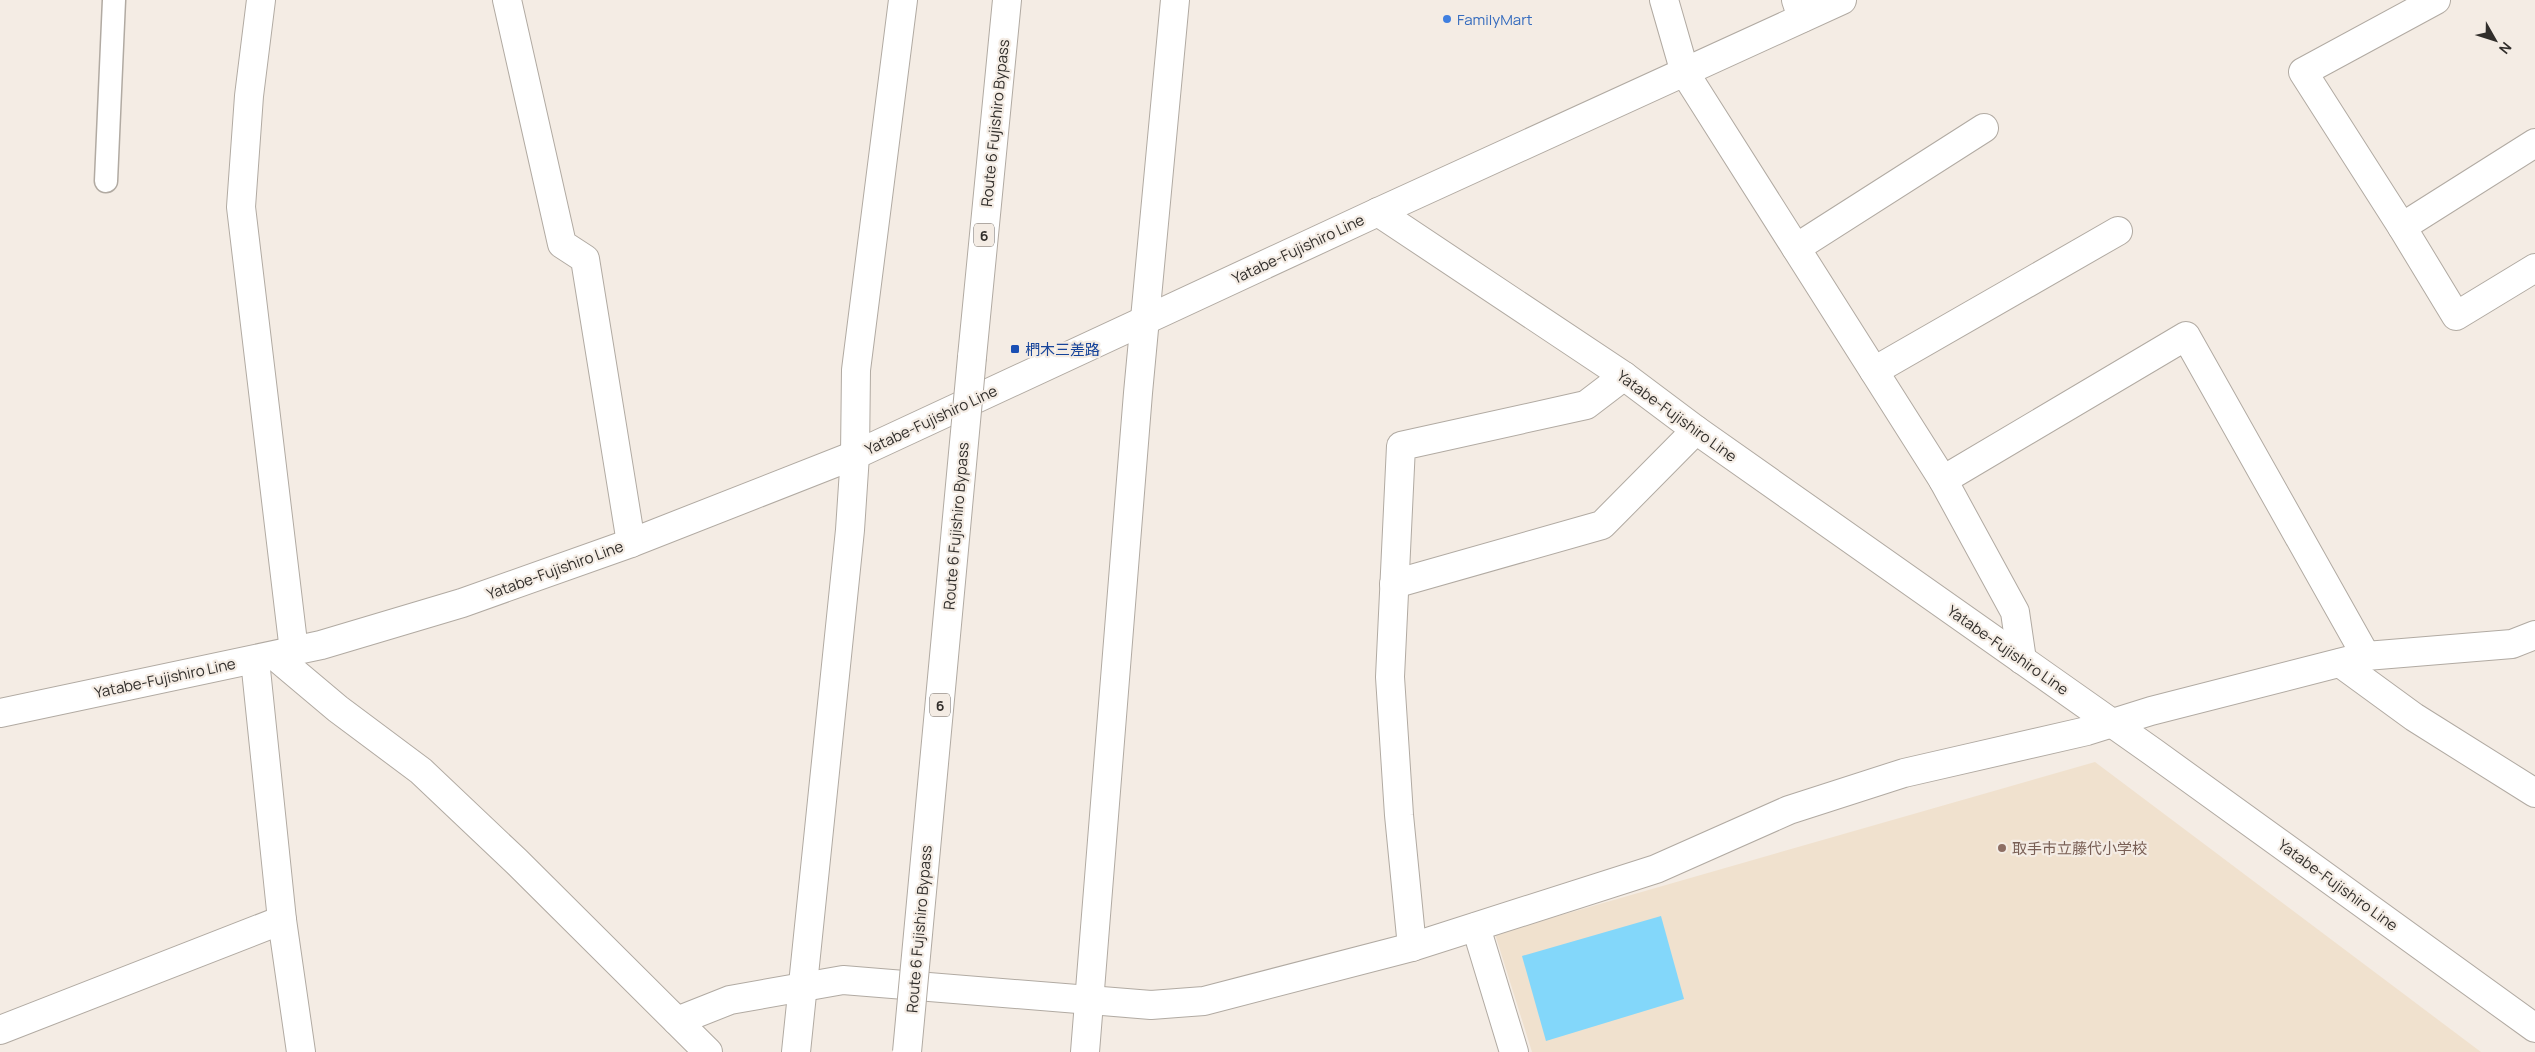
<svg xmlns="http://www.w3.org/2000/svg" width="2535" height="1052" viewBox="0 0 2535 1052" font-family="Manrope,'Noto Sans JP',sans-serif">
	<rect width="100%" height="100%" fill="#f4ece4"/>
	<polygon fill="#f0e1ce" points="2095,762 2481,1052 1532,1052 1495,934"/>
	<polygon fill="#83d7fa" points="1661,916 1684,999 1546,1041 1522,956"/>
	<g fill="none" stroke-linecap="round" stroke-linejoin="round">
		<defs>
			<polyline id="lane" points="106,181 114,0"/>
			<g id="street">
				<polyline points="261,0 249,96 241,207 294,651"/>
				<polyline points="507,0 562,244 585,259 631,543"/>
				<polyline points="1664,0 1685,73 1943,480 2015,612 2022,660"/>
				<polyline points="1796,0 1802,18"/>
				<polyline points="2535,143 2402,227 2456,316 2535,268"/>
				<polyline points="2402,227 2303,72 2436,0"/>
				<polyline points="1796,248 1984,128"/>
				<polyline points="1874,371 2118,231"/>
				<polyline points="1943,480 2186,336 2366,656"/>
				<polyline points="1394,584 1602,525 1696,430"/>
				<polyline points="275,656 338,709 421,771 516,861 708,1052"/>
				<polyline points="255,660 282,920 301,1052"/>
				<polyline points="2340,663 2414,717 2535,793"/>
				<polyline points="1476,927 1514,1052"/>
				<polyline points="1412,947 1399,815 1390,677 1401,446 1586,405 1624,376"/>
				<polyline points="677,1021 730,1000 843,980 1151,1005 1204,1001 1412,947 1656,869 1789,810 1904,773 2087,731 2151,711 2366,656 2512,644 2535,635"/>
				<polyline points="0,1030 282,920"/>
				<polyline points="796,1052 850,530 855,455 856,370 903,0"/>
				<polyline points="1085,1052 1138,393 1175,0"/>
			</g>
			<g id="secondary">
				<polyline points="1378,212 1624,376 1696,430 2153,752 2535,1028"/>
				<polyline points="0,713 321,645 462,603 631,543 855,455 1378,212 1842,0"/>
			</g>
			<polyline id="highway" points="972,357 1007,0"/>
		</defs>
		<use href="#lane" stroke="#b1aaa2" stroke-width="25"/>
		<use href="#street" stroke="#b1aaa2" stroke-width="30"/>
		<use href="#secondary" stroke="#b1aaa2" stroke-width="30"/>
		<use href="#highway" stroke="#b1aaa2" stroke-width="30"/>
		<use href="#lane" stroke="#fff" stroke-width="22"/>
		<use href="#street" stroke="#fff" stroke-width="28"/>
		<use href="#secondary" stroke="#fff" stroke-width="28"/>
		<use href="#highway" stroke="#fff" stroke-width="28"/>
		<defs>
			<polyline id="highway-bridge" points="907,1052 972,357"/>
		</defs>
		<use href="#highway-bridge" stroke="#b1aaa2" stroke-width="30" stroke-linecap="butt"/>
		<use href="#highway-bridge" stroke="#fff" stroke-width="28"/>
	</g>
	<circle fill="#3f7fe0" stroke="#f4ece4" stroke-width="2" cx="1447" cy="19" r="5"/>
	<rect fill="#1a4fb4" stroke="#f4ece4" stroke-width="2" x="1010" y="344" width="10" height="10" rx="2.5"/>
	<circle fill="#8d6e63" stroke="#f4ece4" stroke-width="2" cx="2002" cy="848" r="5"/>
	<g text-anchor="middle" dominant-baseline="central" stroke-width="4.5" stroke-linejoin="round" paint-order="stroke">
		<g fill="#f4ece4" stroke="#6c6762" stroke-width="1">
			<rect x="974" y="223.5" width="20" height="23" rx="4"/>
			<rect x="930" y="693.5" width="20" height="23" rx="4"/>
		</g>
		<g font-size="14" font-weight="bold" fill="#312e2b">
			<text x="984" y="235">6</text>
			<text x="940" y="705">6</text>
		</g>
		<g font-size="15" fill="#366cbe" stroke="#f4ece4" text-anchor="start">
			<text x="1457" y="19">FamilyMart</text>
		</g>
		<g font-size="15" fill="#312e2b" stroke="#f4ece4">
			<text transform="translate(995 123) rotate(-84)">Route 6 Fujishiro Bypass</text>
			<text transform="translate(1298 249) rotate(-25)">Yatabe-Fujishiro Line</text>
			<text transform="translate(1677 416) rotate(36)">Yatabe-Fujishiro Line</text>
			<text transform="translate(931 420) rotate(-25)">Yatabe-Fujishiro Line</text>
			<text transform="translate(956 526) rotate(-85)">Route 6 Fujishiro Bypass</text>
			<text transform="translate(555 570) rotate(-20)">Yatabe-Fujishiro Line</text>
			<text transform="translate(2008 650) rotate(35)">Yatabe-Fujishiro Line</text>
			<text transform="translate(165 678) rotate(-12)">Yatabe-Fujishiro Line</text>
			<text transform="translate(2338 885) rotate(36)">Yatabe-Fujishiro Line</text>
			<text transform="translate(919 929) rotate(-85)">Route 6 Fujishiro Bypass</text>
		</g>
		<g font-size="15" fill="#164399" stroke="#f4ece4" text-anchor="start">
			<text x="1025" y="349">椚木三差路</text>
		</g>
		<g font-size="15" fill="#785e54" stroke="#f4ece4" text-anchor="start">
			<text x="2012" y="848">取手市立藤代小学校</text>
		</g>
	</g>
	<g transform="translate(2495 40) rotate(129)" stroke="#f4ece4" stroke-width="4" paint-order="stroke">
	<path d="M0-4L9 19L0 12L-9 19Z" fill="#312e2b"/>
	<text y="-8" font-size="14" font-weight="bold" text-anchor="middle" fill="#312e2b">N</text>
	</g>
</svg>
